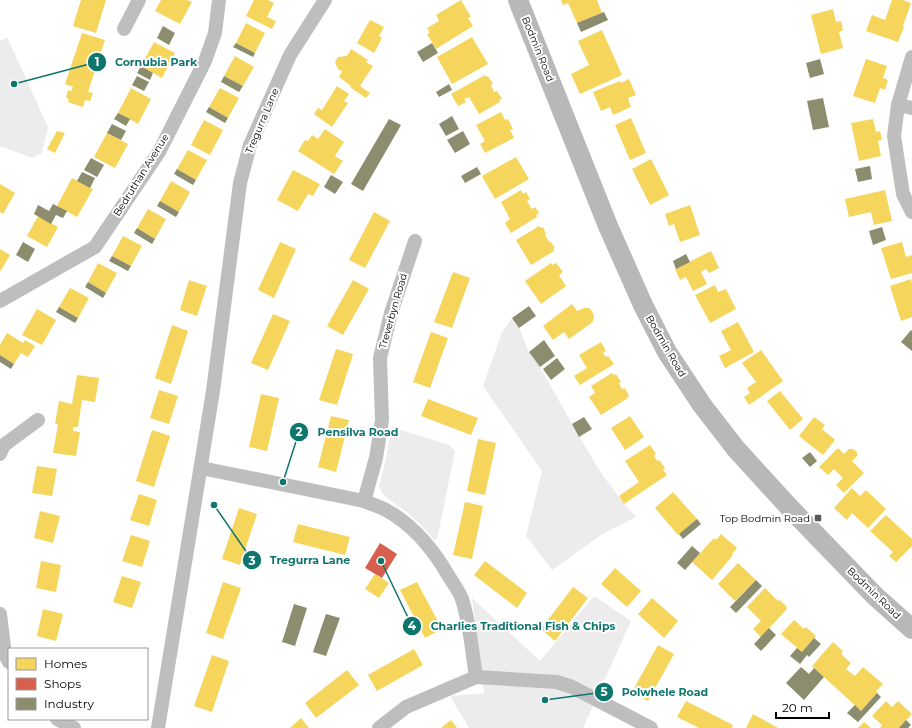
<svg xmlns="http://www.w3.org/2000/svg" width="912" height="728" viewBox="0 0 912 728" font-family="Montserrat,sans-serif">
	<rect width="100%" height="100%" fill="#fff"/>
	<g fill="#ececec">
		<polygon points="7,37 48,127 42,153 32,158 0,146 0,41"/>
		<polygon points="512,318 519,328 529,352 540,367 572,424 601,473 624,504 636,517 601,535 552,570 526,536 542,471 483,386 502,332"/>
		<polygon points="392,427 449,445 455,451 437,539 434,540 425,529 408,513 391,501 382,493 379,486 385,463"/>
		<polygon points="594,596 631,621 583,728 469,728 450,696 484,693 472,598 540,661"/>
	</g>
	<g fill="#f6d55c">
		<polygon points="81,0 106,0 96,33 73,26"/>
		<polygon points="161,0 187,0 192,2 180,24 155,11"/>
		<polygon points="254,0 268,0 274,3 267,17 276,21 272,29 246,16"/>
		<polygon points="461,0 471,17 468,18 473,26 436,49 427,34 430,33 427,28 439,21 436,15"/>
		<polygon points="561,0 597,0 602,13 577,23 568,3 563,5"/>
		<polygon points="892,0 903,0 911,3 903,26 904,27 898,42 866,31 872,15 885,20"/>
		<polygon points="833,9 836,22 841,21 843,30 839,32 843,48 821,54 811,15"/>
		<polygon points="370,20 384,27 379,36 382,38 374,53 357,43"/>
		<polygon points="246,23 265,33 255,53 236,43"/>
		<polygon points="602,30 622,75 580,94 571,74 589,65 578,41"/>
		<polygon points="82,33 105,40 88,92 93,93 90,101 85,100 83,107 68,102 69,99 66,98 68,90 71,91 73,87 65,84"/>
		<polygon points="472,37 488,64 452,84 437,57"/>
		<polygon points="154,42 175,53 162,78 141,66"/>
		<polygon points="351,49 368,60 366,62 373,66 360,86 370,93 366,98 350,87 351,86 339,77 342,71 338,69 335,62 338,57 347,56"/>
		<polygon points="235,56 254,67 243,86 224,76"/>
		<polygon points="866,59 887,66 883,78 888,80 885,90 880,88 875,103 853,96"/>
		<polygon points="485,75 486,77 488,76 493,84 491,85 494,92 497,91 502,99 499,100 500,102 479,114 469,97 464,99 466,102 458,106 451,94"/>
		<polygon points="629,79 636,95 628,98 631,107 613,115 610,107 601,111 593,92 620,81 621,83"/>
		<polygon points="337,86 349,94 344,101 348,103 332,127 314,114 318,108 322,110"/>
		<polygon points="131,88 151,99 138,124 118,113"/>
		<polygon points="220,88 239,98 228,118 209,107"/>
		<polygon points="501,112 505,120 508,119 513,129 510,130 514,138 485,153 480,144 485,141 476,125"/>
		<polygon points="631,118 646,153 630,160 615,125"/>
		<polygon points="873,119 876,132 880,131 882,140 878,141 881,156 859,161 851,123"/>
		<polygon points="204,120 223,130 210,155 191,145"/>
		<polygon points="325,129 344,142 335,156 343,161 334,174 298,151 305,140 308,141 312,135 318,139"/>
		<polygon points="57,131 65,133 55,153 47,149"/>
		<polygon points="107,133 128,144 115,168 94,157"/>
		<polygon points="188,150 207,160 196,180 177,169"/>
		<polygon points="516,157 529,179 495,199 482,176"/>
		<polygon points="651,159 669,195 650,205 632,169"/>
		<polygon points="293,170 320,184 313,196 308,194 298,211 277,200"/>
		<polygon points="72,178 93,189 77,217 57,206"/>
		<polygon points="171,181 190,192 179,212 160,201"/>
		<polygon points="0,184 15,193 3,214 0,212"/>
		<polygon points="521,190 523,194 526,192 530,199 527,201 532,209 535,207 539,213 536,215 537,217 511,233 505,223 510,219 501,202"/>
		<polygon points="885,190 892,221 874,225 871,212 849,217 845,199"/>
		<polygon points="690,205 700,235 680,242 674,224 669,226 665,214"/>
		<polygon points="148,209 166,219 155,239 137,228"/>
		<polygon points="374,212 390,221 365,268 349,260"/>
		<polygon points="38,216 58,227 47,247 27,236"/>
		<polygon points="539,226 541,228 543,227 546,234 545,235 549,242 550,241 555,248 553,249 554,251 531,265 516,240"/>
		<polygon points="123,236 142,246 131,266 112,256"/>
		<polygon points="280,242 296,249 274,298 258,290"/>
		<polygon points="902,242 906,257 912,255 912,273 891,279 881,248"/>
		<polygon points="0,249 10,255 0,272"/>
		<polygon points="711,251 719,268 709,273 706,269 701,272 707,284 693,291 686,277 680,280 675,269"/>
		<polygon points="98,263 117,273 106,293 88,282"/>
		<polygon points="551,263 552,265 556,263 563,272 559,275 566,286 541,304 525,281"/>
		<polygon points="453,272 470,278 452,328 434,322"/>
		<polygon points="911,279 912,284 912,317 901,321 890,286"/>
		<polygon points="189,280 207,286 197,316 180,310"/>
		<polygon points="353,280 369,289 343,335 327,326"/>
		<polygon points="715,285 718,292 726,289 736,309 710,323 695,295"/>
		<polygon points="70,288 89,298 78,318 59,307"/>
		<polygon points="572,304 577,311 584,308 589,308 592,311 594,316 593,321 590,324 569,339 564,332 553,340 543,326"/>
		<polygon points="37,309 56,320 42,345 22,335"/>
		<polygon points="273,314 290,321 268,370 251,363"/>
		<polygon points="738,322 754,352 725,368 719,356 731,350 721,331"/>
		<polygon points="172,325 188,331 171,384 155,378"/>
		<polygon points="431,332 448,338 430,388 413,382"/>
		<polygon points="7,333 23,343 25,340 35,346 28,357 21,353 14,364 0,355 0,345"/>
		<polygon points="601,342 606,351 603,353 606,357 608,356 614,364 580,385 574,376 587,368 579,355"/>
		<polygon points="336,349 353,354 337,405 319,400"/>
		<polygon points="761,350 783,381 749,405 744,397 750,393 747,388 756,382 742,363"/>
		<polygon points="612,373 614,375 616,374 621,382 619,383 622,389 625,388 629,396 627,397 628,398 601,415 589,397 595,393 591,386"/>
		<polygon points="77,375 99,378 95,402 82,400 78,427 73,427 73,431 80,432 76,456 53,453 58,424 55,424 59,401 72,404"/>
		<polygon points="159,390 178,396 169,424 150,418"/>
		<polygon points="780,391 803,419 790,430 767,401"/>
		<polygon points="261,394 279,398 267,451 249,447"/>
		<polygon points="428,399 478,418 471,435 421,416"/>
		<polygon points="331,416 349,420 336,472 318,467"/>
		<polygon points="630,416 644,437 625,450 611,428"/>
		<polygon points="814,417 825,425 822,429 835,440 823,455 799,436"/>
		<polygon points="152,430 170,436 154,487 136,481"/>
		<polygon points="478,439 496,443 485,495 467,491"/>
		<polygon points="650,445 656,454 654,456 657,461 659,460 665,468 663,470 667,475 624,504 619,496 639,482 625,461"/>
		<polygon points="838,448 844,454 849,449 853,449 857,452 857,456 852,461 864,473 844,493 836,485 843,478 834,469 828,475 819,467"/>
		<polygon points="37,466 57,469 52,496 32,493"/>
		<polygon points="852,488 860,496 866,490 886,509 868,528 852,513 847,520 834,508"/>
		<polygon points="673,492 697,519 678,535 655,508"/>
		<polygon points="139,494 157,500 149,526 130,520"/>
		<polygon points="465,502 483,506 472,559 453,555"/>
		<polygon points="239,508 257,514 240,565 222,559"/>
		<polygon points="40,511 60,516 53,543 34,538"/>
		<polygon points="886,515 912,539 912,546 896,562 889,556 893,552 870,531"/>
		<polygon points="298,524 350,537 345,555 293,542"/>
		<polygon points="721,534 737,548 732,554 733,555 712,580 692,562 714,538 716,540"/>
		<polygon points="131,535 150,541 142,567 122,561"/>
		<polygon points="41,561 61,565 56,592 36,588"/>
		<polygon points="485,561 527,593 517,608 474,575"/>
		<polygon points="738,563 756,580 735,601 718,584"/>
		<polygon points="615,568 641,591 627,607 601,584"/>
		<polygon points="375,574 389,583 379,598 365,589"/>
		<polygon points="122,576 141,582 132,608 113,602"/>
		<polygon points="223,582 241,588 223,639 206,633"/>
		<polygon points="417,582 442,629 425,638 400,590"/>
		<polygon points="573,587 588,598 555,641 541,629"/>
		<polygon points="765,588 778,601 780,600 787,607 786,608 787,609 761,637 753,629 761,621 747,607"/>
		<polygon points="652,598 678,621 664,638 638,614"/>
		<polygon points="43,609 63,614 56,641 37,636"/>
		<polygon points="794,620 804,629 806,627 816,636 802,652 781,634"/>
		<polygon points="833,642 843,651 841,654 851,663 846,669 855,676 863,667 883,684 876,691 878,692 877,693 861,711 812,666"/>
		<polygon points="658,645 674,654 648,701 632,692"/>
		<polygon points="414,649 423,665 377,691 368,675"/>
		<polygon points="212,655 229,661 212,712 194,706"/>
		<polygon points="347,670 359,685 316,718 305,703"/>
		<polygon points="686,701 733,725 732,728 699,728 677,717"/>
		<polygon points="886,701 892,707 898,701 912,714 899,728 880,728 882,725 872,716"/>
		<polygon points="753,714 778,728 746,728"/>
		<polygon points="301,718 309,728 290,728"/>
		<polygon points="451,720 457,728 441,728"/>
		<polygon points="864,722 871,728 858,728"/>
	</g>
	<polygon fill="#d6604d" points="380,543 397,554 382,578 365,568"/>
	<g fill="#8c8c6e">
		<polygon points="604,12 608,20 581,32 577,23"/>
		<polygon points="163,26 175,33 169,45 157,38"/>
		<polygon points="236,43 255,53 253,57 233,47"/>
		<polygon points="432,43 438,53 423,62 417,52"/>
		<polygon points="820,59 824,74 810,78 806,63"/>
		<polygon points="141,66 153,73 150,80 137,73"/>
		<polygon points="137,76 149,82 144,91 132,85"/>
		<polygon points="224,76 243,86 239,92 221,82"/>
		<polygon points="449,84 452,90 439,97 436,92"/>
		<polygon points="823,98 829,127 813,130 807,101"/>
		<polygon points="209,107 228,118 225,123 206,112"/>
		<polygon points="118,113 130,119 126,126 114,119"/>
		<polygon points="452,116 459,129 446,136 439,124"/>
		<polygon points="389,119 401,125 363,191 351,184"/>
		<polygon points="112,124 126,131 121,140 107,133"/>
		<polygon points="463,131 470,144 455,153 447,140"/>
		<polygon points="91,158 104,165 97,177 84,170"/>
		<polygon points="870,166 872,179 858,182 855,169"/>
		<polygon points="477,167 481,174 465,183 461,176"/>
		<polygon points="177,169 196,180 193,185 174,174"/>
		<polygon points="82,172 95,178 90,188 77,181"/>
		<polygon points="331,175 343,182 335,194 324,187"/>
		<polygon points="160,201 179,212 176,217 157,206"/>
		<polygon points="53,204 67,211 63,218 56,215 51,224 34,214 38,205 49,211"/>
		<polygon points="882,227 886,240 873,245 869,231"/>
		<polygon points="137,228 155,239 152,244 134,233"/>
		<polygon points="23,242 35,249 28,262 16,255"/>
		<polygon points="686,254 690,262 676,269 673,261"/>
		<polygon points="112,256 131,266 128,271 109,261"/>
		<polygon points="88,282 106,293 103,298 85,287"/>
		<polygon points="529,306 536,316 519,328 512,318"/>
		<polygon points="59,307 78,318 75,323 56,312"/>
		<polygon points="911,330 912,331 912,351 901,342"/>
		<polygon points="544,340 555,356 540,367 529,352"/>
		<polygon points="0,355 14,364 11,369 0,362"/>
		<polygon points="557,358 565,369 551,380 543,369"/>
		<polygon points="584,417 592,429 579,437 572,424"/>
		<polygon points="810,452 817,461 810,467 802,458"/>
		<polygon points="697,519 701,524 683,539 679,534"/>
		<polygon points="692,546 700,553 685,570 677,563"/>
		<polygon points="756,580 762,586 736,613 730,607"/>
		<polygon points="294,604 307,608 295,646 282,642"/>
		<polygon points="326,614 340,618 326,656 313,652"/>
		<polygon points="769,628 776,635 761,651 754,644"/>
		<polygon points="814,638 821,644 809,657 807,655 800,664 790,656 797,648 802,652"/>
		<polygon points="801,667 809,674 814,668 824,677 804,700 786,683"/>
		<polygon points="877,693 881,697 858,722 847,713 855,705 861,711"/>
		<polygon points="906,720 911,725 908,728 899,728"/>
	</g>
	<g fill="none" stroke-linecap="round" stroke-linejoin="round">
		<g stroke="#bebebe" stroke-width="14">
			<polyline points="124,29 139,0"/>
			<polyline points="912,57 898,105 912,108"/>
			<polyline points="898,105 894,136 903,194 912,212"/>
			<polyline points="0,301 95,247 159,152 205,61 215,33 219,0"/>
			<polyline points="0,454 4,445 38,420"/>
			<path d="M201,468L364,501C371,504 379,506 386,510C413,525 433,549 448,575C453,583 459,591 462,599C470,624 472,651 476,677"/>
			<polyline points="364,501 376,458 382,420 380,358 391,313 415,241"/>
			<polyline points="0,614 5,655 9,662"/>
			<polyline points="57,719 74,728"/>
			<polyline points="158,728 213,391 240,183 250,145 290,55 325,0"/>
			<polyline points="379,728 406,707 476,677 557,682 572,687 651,728"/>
		</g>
		<polyline stroke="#b8b8b8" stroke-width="20" points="518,0 608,226 643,305 667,352 702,405 736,449 789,507 875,596 912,629"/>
	</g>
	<rect fill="#595959" stroke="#fff" stroke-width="1.5" x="814" y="514" width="8" height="8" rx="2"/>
	<g text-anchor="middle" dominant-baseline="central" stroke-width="4" stroke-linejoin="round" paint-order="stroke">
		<g font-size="10" fill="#000" stroke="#fff">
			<text transform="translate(538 49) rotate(68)">Bodmin Road</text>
			<text transform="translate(262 121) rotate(-67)">Tregurra Lane</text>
			<text transform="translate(141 175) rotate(-58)">Bedruthan Avenue</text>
			<text transform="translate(393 311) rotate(-74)">Treverbyn Road</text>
			<text transform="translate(666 346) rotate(60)">Bodmin Road</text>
			<text transform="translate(874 593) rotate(44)">Bodmin Road</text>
		</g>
		<g font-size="10" fill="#000" stroke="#fff" text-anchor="end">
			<text x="810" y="518">Top Bodmin Road</text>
		</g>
	</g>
	<path fill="none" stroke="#0f766e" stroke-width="1.5" d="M14 84L97 62M283 482L299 432M214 505L252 560M381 561L412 626M545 700L604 692"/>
	<g fill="#0f766e" stroke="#fff" stroke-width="1.5">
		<circle cx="14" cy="84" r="4"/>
		<circle cx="283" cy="482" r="4"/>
		<circle cx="214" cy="505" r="4"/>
		<circle cx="381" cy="561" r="4"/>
		<circle cx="545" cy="700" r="4"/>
		<circle cx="97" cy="62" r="10"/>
		<circle cx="299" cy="432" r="10"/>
		<circle cx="252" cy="560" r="10"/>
		<circle cx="412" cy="626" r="10"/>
		<circle cx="604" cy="692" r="10"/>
	</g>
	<g font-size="12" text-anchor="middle" font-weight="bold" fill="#fff">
		<text x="97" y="66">1</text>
		<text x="299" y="436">2</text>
		<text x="252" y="565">3</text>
		<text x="412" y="630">4</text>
		<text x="604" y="696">5</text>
	</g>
	<g font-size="11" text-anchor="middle" font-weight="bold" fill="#0f766e" stroke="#fff" stroke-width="4" stroke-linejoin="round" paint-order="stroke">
		<text x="156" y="66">Cornubia Park</text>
		<text x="358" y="436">Pensilva Road</text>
		<text x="310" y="564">Tregurra Lane</text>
		<text x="523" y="630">Charlies Traditional Fish &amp; Chips</text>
		<text x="665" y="696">Polwhele Road</text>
	</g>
	<rect x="8" y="648" width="140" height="72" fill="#ffffff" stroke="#999999"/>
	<rect x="16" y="658" width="20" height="12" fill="#f6d55c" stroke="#999999"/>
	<text x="44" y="668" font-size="12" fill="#000000">Homes</text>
	<rect x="16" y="678" width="20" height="12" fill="#d6604d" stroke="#999999"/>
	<text x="44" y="688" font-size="12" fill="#000000">Shops</text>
	<rect x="16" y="698" width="20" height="12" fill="#8c8c6e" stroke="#999999"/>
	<text x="44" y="708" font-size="12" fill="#000000">Industry</text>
	<path d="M776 712v6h53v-6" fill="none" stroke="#000000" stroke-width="2"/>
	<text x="782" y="712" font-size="12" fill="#000000" stroke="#ffffff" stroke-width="3" paint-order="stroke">20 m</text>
</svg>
